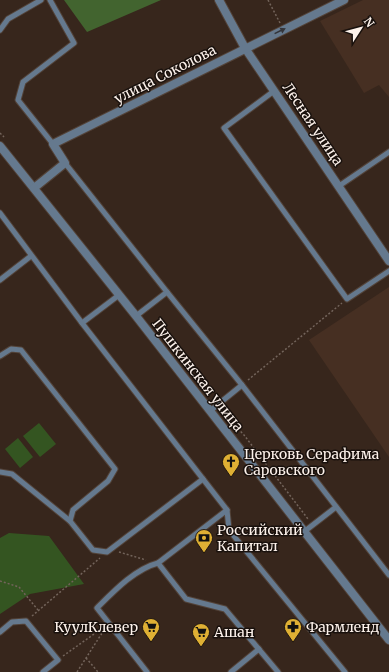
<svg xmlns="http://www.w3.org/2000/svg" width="389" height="672" viewBox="0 0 389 672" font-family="Merriweather,serif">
	<rect width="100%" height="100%" fill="#37261c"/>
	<g fill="#462f22">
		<polygon points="363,0 389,0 389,97 379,85 364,93 320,21"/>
		<polygon points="389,287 389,457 309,340"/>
	</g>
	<g fill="#345521">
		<polygon points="39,423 56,444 40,457 23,436"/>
		<polygon points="18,438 33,457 20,468 5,449"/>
		<polygon points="9,533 49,536 84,584 30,594 0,614 0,538"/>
	</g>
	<polygon fill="#42642f" points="64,0 161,0 87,32"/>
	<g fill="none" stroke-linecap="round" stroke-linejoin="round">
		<defs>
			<g id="service">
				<polyline points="50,0 74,43 23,82 18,100 53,144"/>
				<polyline points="0,30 8,19 41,0"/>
				<polyline points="274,91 224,128 347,299 389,271"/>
				<polyline points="65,163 167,292 136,316"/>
				<polyline points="339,186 389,152"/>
				<polyline points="0,213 82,323 227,510"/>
				<polyline points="0,280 31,256"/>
				<polyline points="167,292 242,385 389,575"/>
				<polyline points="82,323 119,295"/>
				<polyline points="0,356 11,349 21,350 115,469 108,481 73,510 70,521 93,550 107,552 203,479"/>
				<polyline points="210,411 242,385"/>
				<polyline points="0,472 12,474 70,521"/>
				<polyline points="305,531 336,507"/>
				<polyline points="0,632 12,622 26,621 58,660 43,672"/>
				<path d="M147,672L97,608C114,591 135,569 158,563"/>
				<polyline points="231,672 259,649"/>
				<polyline points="278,672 225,609 186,599 158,563 227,510 229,530 345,672"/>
			</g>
			<g id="minor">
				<polyline points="219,0 245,48 389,261"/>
				<polyline points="0,146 136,316 389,640"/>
				<polyline points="34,188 65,163 53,144 344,0"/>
			</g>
		</defs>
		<use href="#service" stroke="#534339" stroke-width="7"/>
		<use href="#minor" stroke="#534339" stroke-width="10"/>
		<g stroke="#73645b" stroke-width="1.5" stroke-dasharray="2 2" stroke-linecap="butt">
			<polyline points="268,0 280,23"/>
			<polyline points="0,133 4,137"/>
			<polyline points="248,380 342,303"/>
			<polyline points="227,417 244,435 308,519"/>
			<polyline points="119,552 146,560"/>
			<polyline points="0,581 19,587 38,610"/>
			<polyline points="32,616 100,558"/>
			<polyline points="63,656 104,627"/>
			<polyline points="86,658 98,672"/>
			<polyline points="77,672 104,630"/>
		</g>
		<use href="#service" stroke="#65798e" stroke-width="5"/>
		<use href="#minor" stroke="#65798e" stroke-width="8"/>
	</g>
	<defs><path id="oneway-solid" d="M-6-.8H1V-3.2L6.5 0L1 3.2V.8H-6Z"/></defs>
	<use fill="#34353a" href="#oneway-solid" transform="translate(280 31) rotate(-26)"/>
	<defs>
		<symbol id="church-pin" viewBox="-11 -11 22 30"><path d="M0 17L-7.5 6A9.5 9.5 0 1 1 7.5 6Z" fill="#dfb034" stroke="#19110d"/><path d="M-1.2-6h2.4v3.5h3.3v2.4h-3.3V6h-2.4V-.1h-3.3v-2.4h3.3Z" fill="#111"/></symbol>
		<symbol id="bank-pin" viewBox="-11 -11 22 30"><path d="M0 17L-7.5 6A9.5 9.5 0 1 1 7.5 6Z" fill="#dfb034" stroke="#19110d"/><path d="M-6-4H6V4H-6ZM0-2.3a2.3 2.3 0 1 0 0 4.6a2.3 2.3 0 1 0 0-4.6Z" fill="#111"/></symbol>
		<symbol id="supermarket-pin" viewBox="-11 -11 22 30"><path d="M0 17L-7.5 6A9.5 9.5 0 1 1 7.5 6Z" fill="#dfb034" stroke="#19110d"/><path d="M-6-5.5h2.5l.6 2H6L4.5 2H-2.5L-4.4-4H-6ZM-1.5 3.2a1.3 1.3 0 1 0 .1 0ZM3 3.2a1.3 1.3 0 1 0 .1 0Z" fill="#111"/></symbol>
		<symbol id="pharmacy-pin" viewBox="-11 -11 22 30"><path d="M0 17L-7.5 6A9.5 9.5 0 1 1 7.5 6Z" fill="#dfb034" stroke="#19110d"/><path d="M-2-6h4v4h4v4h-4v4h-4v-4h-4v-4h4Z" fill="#111"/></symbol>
	</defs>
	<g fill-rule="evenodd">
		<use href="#church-pin" x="221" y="452" width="20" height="27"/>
		<use href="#bank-pin" x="194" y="528" width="20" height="27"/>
		<use href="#supermarket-pin" x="141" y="617" width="20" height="27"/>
		<use href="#pharmacy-pin" x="283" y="617" width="20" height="27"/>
		<use href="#supermarket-pin" x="191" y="622" width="20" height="27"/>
	</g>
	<g text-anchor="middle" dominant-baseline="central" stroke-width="3" stroke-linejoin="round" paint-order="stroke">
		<g font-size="14" fill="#fdf2eb" stroke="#19110d">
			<text transform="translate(165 74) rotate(-27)">улица Соколова</text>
			<text transform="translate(313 124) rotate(56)">Лесная улица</text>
			<text transform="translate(198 375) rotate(52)">Пушкинская улица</text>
		</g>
		<g font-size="14" fill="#fdf2eb" stroke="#19110d" text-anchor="start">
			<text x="244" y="454">Церковь Серафима<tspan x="244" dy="16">Саровского</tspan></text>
			<text x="217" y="530">Российский<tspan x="217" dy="16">Капитал</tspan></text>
			<text x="138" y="627" text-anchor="end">КуулКлевер</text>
			<text x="306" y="627">Фармленд</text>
			<text x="214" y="632">Ашан</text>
		</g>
	</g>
	<g transform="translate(361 28) rotate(54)" stroke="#19110d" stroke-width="3" paint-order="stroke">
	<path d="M0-3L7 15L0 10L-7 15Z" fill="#fdf2eb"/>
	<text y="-6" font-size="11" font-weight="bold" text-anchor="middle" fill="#fdf2eb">N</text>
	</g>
</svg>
